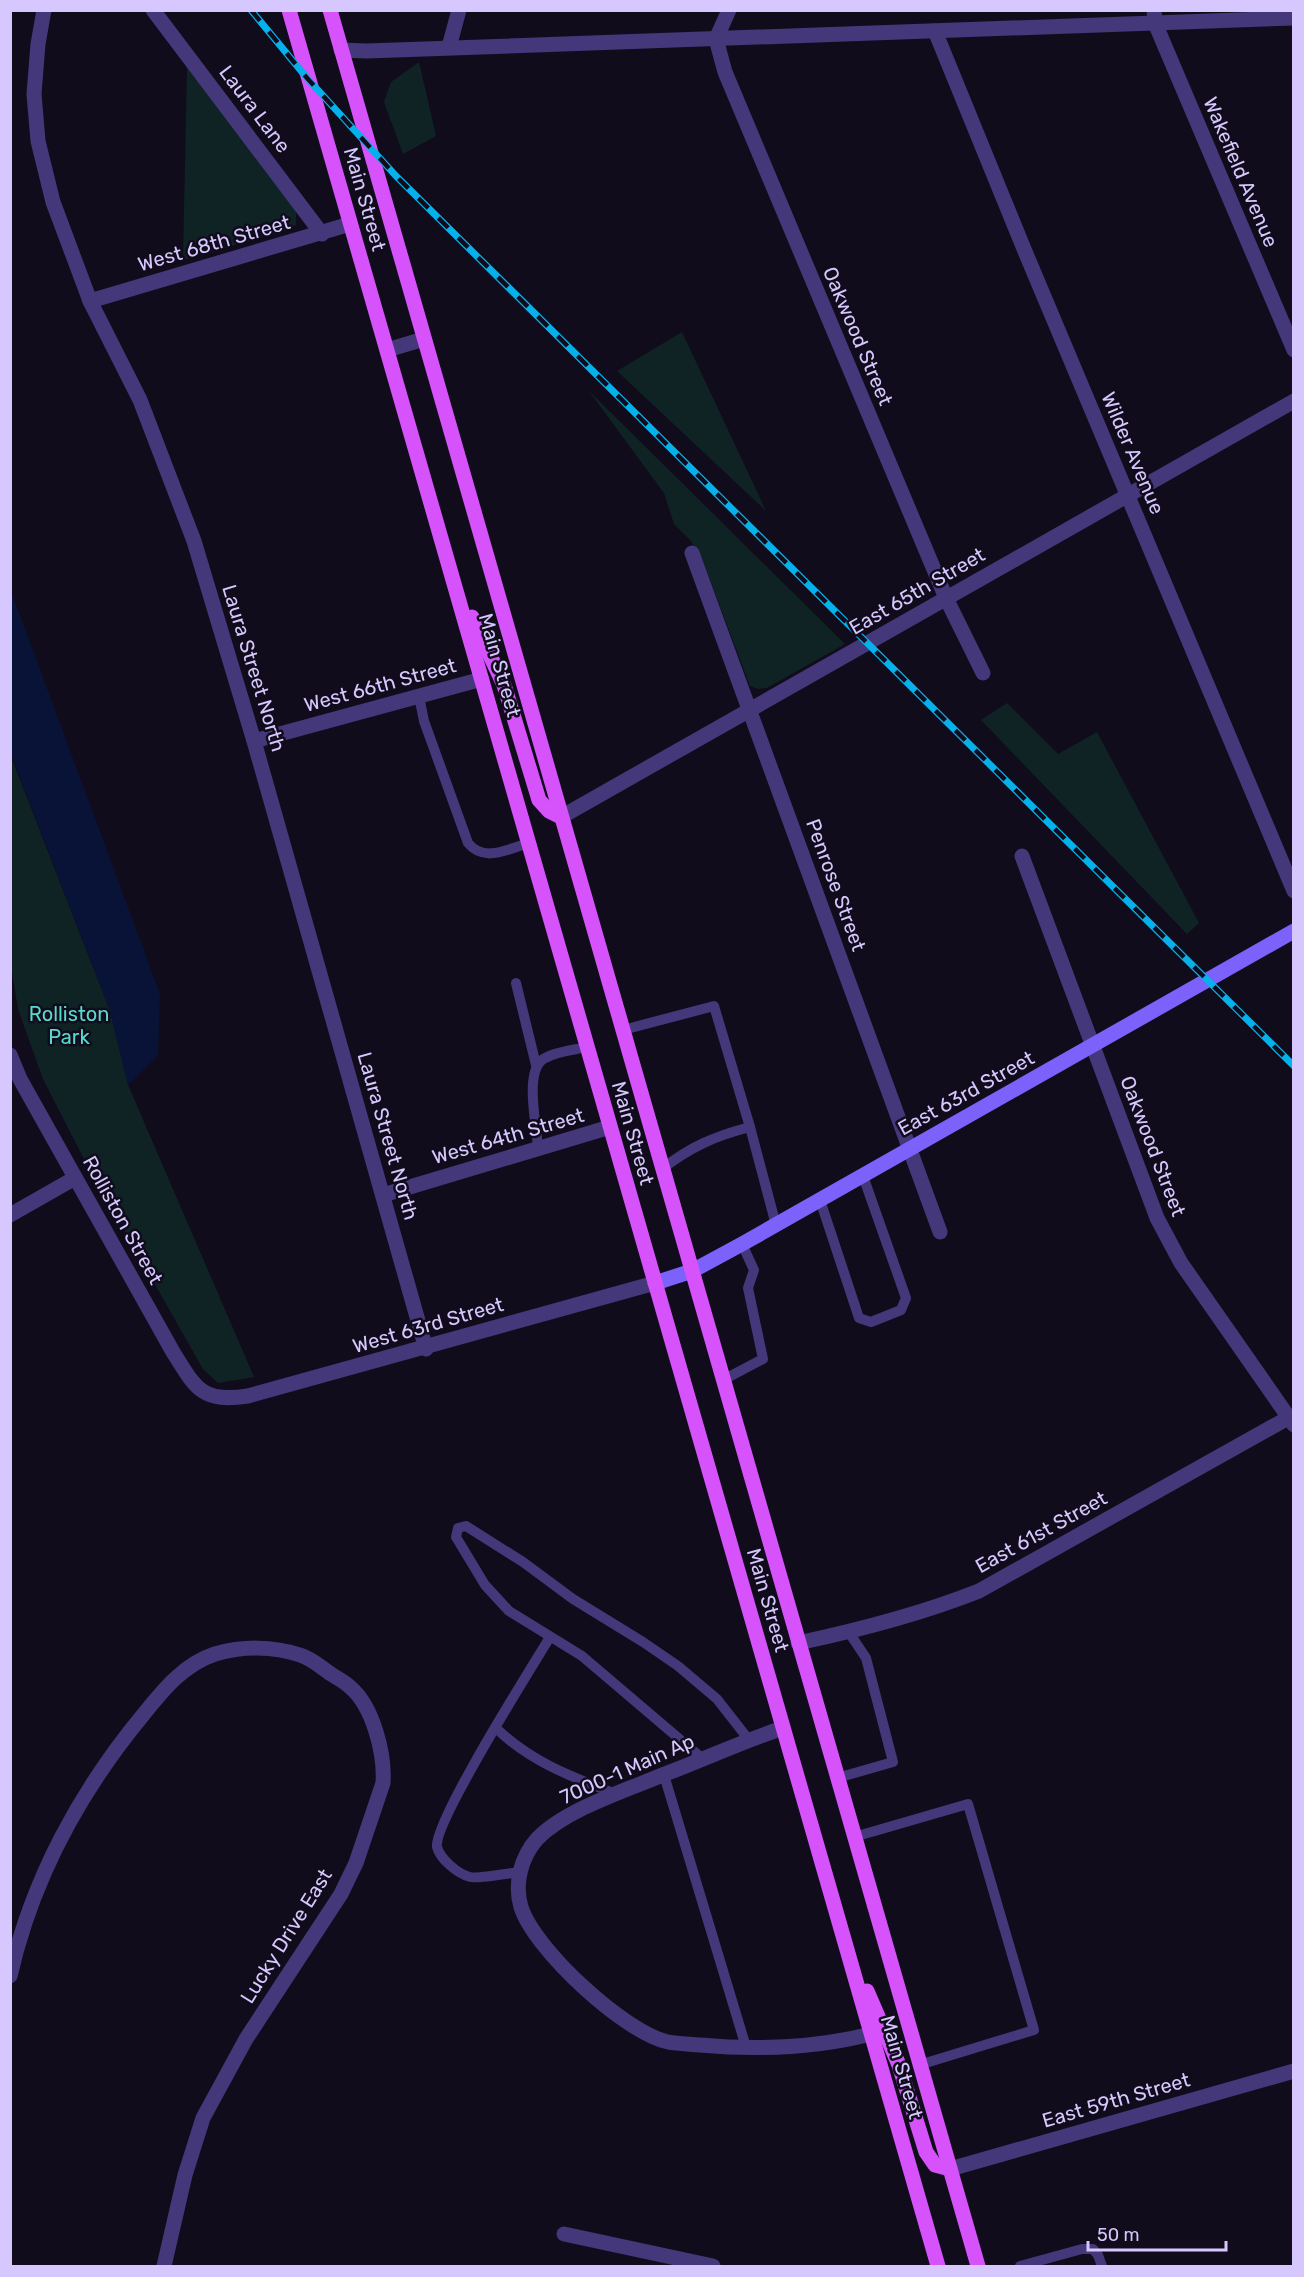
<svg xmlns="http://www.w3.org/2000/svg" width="1304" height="2277" viewBox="0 0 1304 2277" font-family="Rubik,sans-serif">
	<rect width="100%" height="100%" fill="#110c1c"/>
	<g fill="#0f2325">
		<polygon points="419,62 436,136 403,154 384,102 391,82"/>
		<polygon points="187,67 296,208 296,225 287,230 183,260"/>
		<polygon points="682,332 766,511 617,371"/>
		<polygon points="589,391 845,644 767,688 758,689 750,686 703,561 691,541 674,524 664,493"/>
		<polygon points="1007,703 1058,754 1097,732 1199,923 1187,934 981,720"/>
		<polygon points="10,754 110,1011 128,1085 254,1377 218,1383 203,1369 85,1161 43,1079 18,1009 11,966"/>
	</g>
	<polygon fill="#091337" points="11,591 160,994 158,1055 128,1085 110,1011 11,754"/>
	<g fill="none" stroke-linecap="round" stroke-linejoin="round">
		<g stroke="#44387a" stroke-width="10">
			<path d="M419,696L424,721L468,843C484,863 508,849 529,843"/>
			<polyline points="516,983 536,1065"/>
			<path d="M623,1030L714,1006L750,1127C715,1136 690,1147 662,1169"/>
			<polyline points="750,1127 776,1225"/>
			<path d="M538,1148C537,1126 523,1069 545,1058C558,1051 574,1050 587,1047"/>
			<polyline points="820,1200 859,1318 871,1322 901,1310 906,1298 863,1176"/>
			<polyline points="723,1380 763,1359 748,1288 754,1270 742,1244"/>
			<path d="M496,1728C529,1761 572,1777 616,1794"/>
			<polyline points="703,1759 582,1656 509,1611 485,1585 456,1537 458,1528 466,1526 523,1562 573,1599 643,1642 678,1666 717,1699 749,1740"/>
			<polyline points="664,1775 746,2047"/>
			<polyline points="837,1778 893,1762 866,1658 848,1631"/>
			<polyline points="854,1837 968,1804 1034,2030 919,2065"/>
			<path d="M520,1872C510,1873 478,1879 470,1877C458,1874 440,1859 437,1847C433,1823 532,1667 550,1637"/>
			<polyline points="1020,2266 1082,2249 1093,2249 1098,2255 1102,2266"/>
		</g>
		<g stroke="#44387a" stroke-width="15">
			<polyline points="44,10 38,44 34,94 38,141 53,202 90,301 140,400 194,541 254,741 426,1349"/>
			<polyline points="153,10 322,234"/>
			<polyline points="729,10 716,39 725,72 946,598 983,673"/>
			<polyline points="1154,10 1155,23 1294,350"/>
			<polyline points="935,31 1024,249 1294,891"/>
			<polyline points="449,47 459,10"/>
			<polyline points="341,50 367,51 1294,18"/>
			<polyline points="90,301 350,224"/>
			<polyline points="387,350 424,339"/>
			<polyline points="692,553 940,1232"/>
			<polyline points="254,741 482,679"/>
			<polyline points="561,817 1294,401"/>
			<polyline points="1022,856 1157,1218 1181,1263 1294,1425"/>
			<path d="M10,1055L20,1079L173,1352C196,1389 202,1403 248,1396L655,1283"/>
			<polyline points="383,1195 610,1127"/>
			<polyline points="10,1215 75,1178"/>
			<path d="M798,1643C859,1630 921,1614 979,1591L1288,1418"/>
			<path d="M783,1728C743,1741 705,1759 665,1774C627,1790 566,1809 537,1839C521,1857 514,1884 521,1907C534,1949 625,2033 668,2042C678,2044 690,2044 700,2045C756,2050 816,2048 871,2034"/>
			<path d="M10,1976C32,1880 80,1791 143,1715C163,1690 184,1664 215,1654C242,1646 273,1646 300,1655C311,1658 322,1668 331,1674C337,1678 345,1682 350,1687C373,1706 385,1754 383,1783L356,1863L341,1894L246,2039L203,2118L185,2175L164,2266"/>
			<polyline points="950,2169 1294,2071"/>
			<polyline points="564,2234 713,2266"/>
		</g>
		<polyline stroke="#7d61fb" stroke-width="15" points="655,1283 692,1271 742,1244 1294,931"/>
		<g stroke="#d652fb" stroke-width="15">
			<polyline points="289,10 938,2266"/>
			<polyline points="330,10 978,2266"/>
			<polyline points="472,617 504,685 539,800 549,811 561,817"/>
			<polyline points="867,1991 899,2065 926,2152 935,2165 950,2169"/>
		</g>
		<defs>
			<polyline id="rail" points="251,10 307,78 396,176 1294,1066"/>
		</defs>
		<use href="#rail" stroke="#06b0eb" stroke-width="7"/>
		<use href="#rail" stroke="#110c1c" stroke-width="4.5" stroke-dasharray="14" stroke-linecap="butt"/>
	</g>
	<g text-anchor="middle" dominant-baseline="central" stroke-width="5" stroke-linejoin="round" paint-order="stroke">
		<g font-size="20" fill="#d6c8fe" stroke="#110c1c">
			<text transform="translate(255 109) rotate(53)">Laura Lane</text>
			<text transform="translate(1241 172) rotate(67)">Wakefield Avenue</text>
			<text transform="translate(365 199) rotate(74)">Main Street</text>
			<text transform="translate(214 243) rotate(-16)">West 68th Street</text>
			<text transform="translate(858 336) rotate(67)">Oakwood Street</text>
			<text transform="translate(1133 453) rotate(67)">Wilder Avenue</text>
			<text transform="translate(917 591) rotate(-30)">East 65th Street</text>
			<text transform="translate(500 665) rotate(74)">Main Street</text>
			<text transform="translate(254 668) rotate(73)">Laura Street North</text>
			<text transform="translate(380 685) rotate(-15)">West 66th Street</text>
			<text transform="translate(836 885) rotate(70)">Penrose Street</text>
			<text transform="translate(966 1093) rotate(-29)">East 63rd Street</text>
			<text transform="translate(633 1133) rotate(74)">Main Street</text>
			<text transform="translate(388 1136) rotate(74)">Laura Street North</text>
			<text transform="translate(508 1136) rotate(-16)">West 64th Street</text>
			<text transform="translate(1153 1146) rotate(69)">Oakwood Street</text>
			<text transform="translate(123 1220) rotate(61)">Rolliston Street</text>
			<text transform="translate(428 1325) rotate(-16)">West 63rd Street</text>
			<text transform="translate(1041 1532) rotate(-29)">East 61st Street</text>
			<text transform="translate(768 1600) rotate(74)">Main Street</text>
			<text transform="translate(627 1769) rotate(-24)">7000-1 Main Ap</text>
			<text transform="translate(286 1936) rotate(-58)">Lucky Drive East</text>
			<text transform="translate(902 2067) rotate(74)">Main Street</text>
			<text transform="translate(1116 2100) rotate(-16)">East 59th Street</text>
		</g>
		<g font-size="20" fill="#57dace" stroke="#110c1c">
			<text x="69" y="1014">Rolliston<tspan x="69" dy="23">Park</tspan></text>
		</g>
	</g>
	<rect width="1304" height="2277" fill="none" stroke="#d6c8fe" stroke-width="24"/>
	<path d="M1088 2241v9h138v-9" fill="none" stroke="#d6c8fe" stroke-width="3"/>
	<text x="1097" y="2241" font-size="18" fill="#d6c8fe" stroke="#110c1c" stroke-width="4.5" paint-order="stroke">50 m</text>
</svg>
